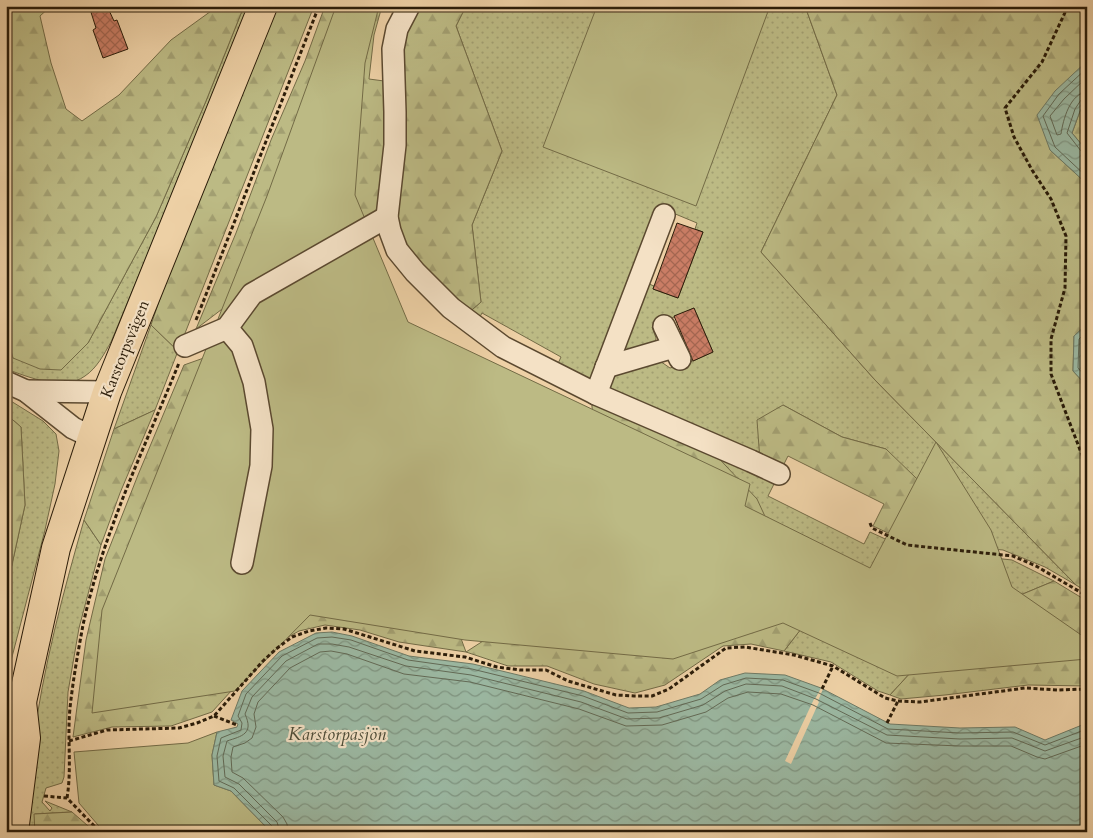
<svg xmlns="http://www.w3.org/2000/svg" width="1093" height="838" viewBox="0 0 1093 838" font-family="Cardo,serif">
	<defs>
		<pattern id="grass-dots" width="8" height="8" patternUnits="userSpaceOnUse" patternTransform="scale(1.25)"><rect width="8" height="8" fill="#bcba84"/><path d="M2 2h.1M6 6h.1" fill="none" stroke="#a29f71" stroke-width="1.8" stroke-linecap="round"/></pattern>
		<pattern id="forest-firs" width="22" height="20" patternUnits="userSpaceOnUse" patternTransform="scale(1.25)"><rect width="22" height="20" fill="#bcba84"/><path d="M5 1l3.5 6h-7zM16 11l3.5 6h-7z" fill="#a29f71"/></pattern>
		<pattern id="water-waves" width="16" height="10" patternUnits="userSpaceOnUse" patternTransform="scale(1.25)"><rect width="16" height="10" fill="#9bb8a2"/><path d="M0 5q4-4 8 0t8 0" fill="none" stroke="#7f9582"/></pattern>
		<pattern id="building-cross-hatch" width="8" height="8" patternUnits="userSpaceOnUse" patternTransform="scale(1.25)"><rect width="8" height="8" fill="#ca7d65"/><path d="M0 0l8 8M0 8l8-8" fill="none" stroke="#a46651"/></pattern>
	</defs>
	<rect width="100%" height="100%" fill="#eed1a6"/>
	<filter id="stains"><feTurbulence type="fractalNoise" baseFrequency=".004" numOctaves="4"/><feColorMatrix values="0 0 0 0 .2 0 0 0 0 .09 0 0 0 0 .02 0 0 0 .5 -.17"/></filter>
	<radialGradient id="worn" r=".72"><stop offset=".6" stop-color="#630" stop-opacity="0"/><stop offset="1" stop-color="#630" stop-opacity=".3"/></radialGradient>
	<g fill="url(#grass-dots)" stroke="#736b46">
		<path d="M244,6H251L111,342C104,354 97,368 85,376C63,392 29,377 6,369V331L13,358L88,343L156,217L206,101Z"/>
		<polygon points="466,6 805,6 837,95 761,252 875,380 1076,585 1045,567 1003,550 907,542 886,449 842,437 783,405 760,461 599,393 607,373 657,359 670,368 693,361 713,352 694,308 652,327 656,338 655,344 614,360 644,282 654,286 653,289 678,298 703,232 695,229 697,223 661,208 594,385 556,368 561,357 482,313 476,324 466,315 481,302 472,225 502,151 456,26"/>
		<polygon points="151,325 178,351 155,410 114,429"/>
		<polygon points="6,398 43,421 56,434 59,451 55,484 45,530 6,680 6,592 25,505 21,427 6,414"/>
		<polygon points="711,450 777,478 768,496 864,544 870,532 905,548 1012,560 1054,581 958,621 890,695 878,691 831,662 784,651 811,616"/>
		<path d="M84,520L101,545L79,628L68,692L64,777L62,783L46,788L42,802L50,811L52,808L45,801L72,812L35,814V832H24C27,803 29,773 33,744C43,668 63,593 84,520Z"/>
	</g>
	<g fill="url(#forest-firs)" stroke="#736b46">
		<polygon points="6,6 51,6 40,16 51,63 66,109 82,121 119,95 171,40 218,6 244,6 206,101 156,217 88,343 61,370 40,369 13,358 6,331 9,236 6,164"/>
		<polygon points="278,6 314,6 178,351 151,325 178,245"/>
		<polygon points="325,6 382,6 374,35 369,79 384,81 389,85 380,209 230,303 196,329 236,233 271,140 305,61"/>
		<polygon points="413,6 466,6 456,26 502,151 472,225 481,302 466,315 400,247 393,216 402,44"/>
		<polygon points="805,6 1087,6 1087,61 1050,150 1087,184 1087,324 1074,336 1073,371 1087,386 1087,592 1076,585 875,380 761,252 837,95"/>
		<polygon points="1087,100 1087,151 1072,133 1080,111"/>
		<polygon points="232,348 449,606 466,652 525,614 595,433 591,398 711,450 757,499 811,616 784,651 751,644 723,646 665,685 635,693 594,684 547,666 508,666 466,652 399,642 360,630 325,625 299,631 272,646 212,712 171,726 112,727 73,737 86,640 105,559 138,475 184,365"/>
		<polygon points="783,405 842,437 886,449 944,505 907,542 873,526 884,504 788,456 781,470 760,461 757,420"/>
		<polygon points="155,410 120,493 101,545 84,520 114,429"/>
		<polygon points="6,414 21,427 25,505 6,592"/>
		<polygon points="1054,581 1087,601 1087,686 1028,685 945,695 901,699 890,695 958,621"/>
		<polygon points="72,812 95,832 35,832 34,814"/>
	</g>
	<g fill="#bcba84" stroke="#736b46">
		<polygon points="336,6 379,6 365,63 355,195 408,322 750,484 745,506 870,568 936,442 991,530 1012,587 1087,639 1087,659 897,676 783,623 673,659 465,640 310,615 235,691 92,713 102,610 267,196"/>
		<polygon points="597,6 770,6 696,206 543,147"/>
		<polygon points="217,732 212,755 214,785 231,791 271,832 104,832 79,803 74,752 188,743"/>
	</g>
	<g fill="url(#water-waves)" stroke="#6e7a65">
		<polygon points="1087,61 1087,100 1080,111 1072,133 1087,151 1087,184 1050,150 1037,115 1055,91"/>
		<polygon points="1087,324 1087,386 1073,371 1074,336"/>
		<polygon points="332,632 352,636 409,656 473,664 584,691 629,708 656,707 700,694 720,680 745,673 785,675 821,688 890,724 960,728 1015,727 1045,740 1087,723 1087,832 271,832 231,791 214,785 212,755 217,732 237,727 238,724 231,720 242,691 279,652 316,633"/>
	</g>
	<polygon fill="#eed1a6" points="821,688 823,689 818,701 819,702 791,764 785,761 814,699 815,699"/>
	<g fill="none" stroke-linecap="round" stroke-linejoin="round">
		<g stroke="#626a56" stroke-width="1">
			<polyline points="1087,68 1059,94 1043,116 1055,147 1087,177"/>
			<path d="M1087,77L1064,99L1050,116L1057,135L1061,134C1063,120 1070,93 1087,92"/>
			<polyline points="1087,98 1081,100 1075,109 1067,133 1081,151 1087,153"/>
			<polyline points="1087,331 1079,339 1078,368 1087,378"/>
			<polyline points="274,832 272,826 234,788 219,781 217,756 221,738 241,730 242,723 238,716 246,694 282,656 317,638 332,637 351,640 408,660 472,669 583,696 628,713 657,712 701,699 723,685 746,678 783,680 819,693 888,729 960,733 1013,732 1045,745 1087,729"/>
			<path d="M280,832L277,822L239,784L225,777L223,756L227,741C242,736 254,734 245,714L252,697L286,661L318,644H332L349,647L406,666L471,675L581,702L627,719L659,718L703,705L725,691L746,684L782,686L816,699L887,735L960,739L1012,738L1045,751L1087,736"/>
			<polyline points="288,832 287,824 283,817 243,778 232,772 231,757 233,747 245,743 252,738 256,727 254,714 258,702 290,668 320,652 331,651 347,654 404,674 470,682 579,709 626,726 662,725 706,712 728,698 748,692 781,694 813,705 886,743 960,746 1011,746 1037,757 1045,759 1087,744"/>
		</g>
	</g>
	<g fill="url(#building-cross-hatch)" stroke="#2a1c09">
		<polygon points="89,6 107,6 114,21 117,20 128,49 103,58 93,30 96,28"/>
		<polygon points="677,223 703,232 678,298 653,289"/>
		<polygon points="694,308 713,352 693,361 674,316"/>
	</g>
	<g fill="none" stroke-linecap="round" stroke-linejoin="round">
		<defs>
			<g id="minor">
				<polyline points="409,6 397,29 393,49 395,112 395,145 387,217 390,231 397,250 415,272 451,308 503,347 596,394 751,461 779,474"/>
				<polyline points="664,326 680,359"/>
				<polyline points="227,328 242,346 254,382 262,429 261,466 242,563"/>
				<polyline points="185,346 227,328 252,294 387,217"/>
				<polyline points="606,367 674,347"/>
				<polyline points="6,382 26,391 73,428 92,437"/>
				<polyline points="26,391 107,392"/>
				<polyline points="596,394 664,215"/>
			</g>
			<g id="major">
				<polyline points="6,728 22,702 56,548 107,392 263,6"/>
				<polyline points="14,832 26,738 22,702"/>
			</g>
		</defs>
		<use href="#minor" stroke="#5b4930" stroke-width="24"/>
		<use href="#major" stroke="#2a1c09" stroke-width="30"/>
		<g stroke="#2a1c09" stroke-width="3" stroke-dasharray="4 2.5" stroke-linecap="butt">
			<polyline points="1068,6 1042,62 1005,108 1014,137 1032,170 1051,199 1066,236 1065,288 1051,339 1051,374 1087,468"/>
			<polyline points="196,320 319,6"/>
			<polyline points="870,523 872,528 907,545 1013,556 1036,566 1087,596"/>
			<polyline points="822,689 833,666"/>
			<polyline points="214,716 237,725"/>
			<polyline points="887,723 898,701"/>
			<polyline points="69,741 107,730 179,728 197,723 214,716 263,661 276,649 292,637 309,631 326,628 344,629 415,651 465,657 497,667 520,670 546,670 568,681 616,695 634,696 652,696 669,689 726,648 745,647 794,655 833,666 885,698 898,701 920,702 1025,688 1058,690 1087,689"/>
			<polyline points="44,796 67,798 100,832"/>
			<path d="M67,798C72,768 67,738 70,708C73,680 78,652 83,625C103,533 144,449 179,363"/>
		</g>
		<use href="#minor" stroke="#f4e1c5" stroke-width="21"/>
		<use href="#major" stroke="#eed1a6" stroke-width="28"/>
	</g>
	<g text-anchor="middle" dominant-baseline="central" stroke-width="4.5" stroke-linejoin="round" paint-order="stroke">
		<g font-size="16" fill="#2a1c09" stroke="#f4e1c5">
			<text transform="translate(125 349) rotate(-68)">Karstorpsvägen</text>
		</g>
		<g font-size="18" font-style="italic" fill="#4c4b37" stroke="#f4e1c5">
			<text x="337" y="734">Karstorpasjön</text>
		</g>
	</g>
	<rect width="1093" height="838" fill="none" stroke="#eed1a6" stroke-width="25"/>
	<rect x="8" y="8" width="1078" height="823" fill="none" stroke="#2a1c09" stroke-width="2.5"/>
	<rect x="12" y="12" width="1068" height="813" fill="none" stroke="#2a1c09"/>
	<rect width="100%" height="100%" filter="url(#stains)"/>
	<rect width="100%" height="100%" fill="url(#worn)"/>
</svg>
